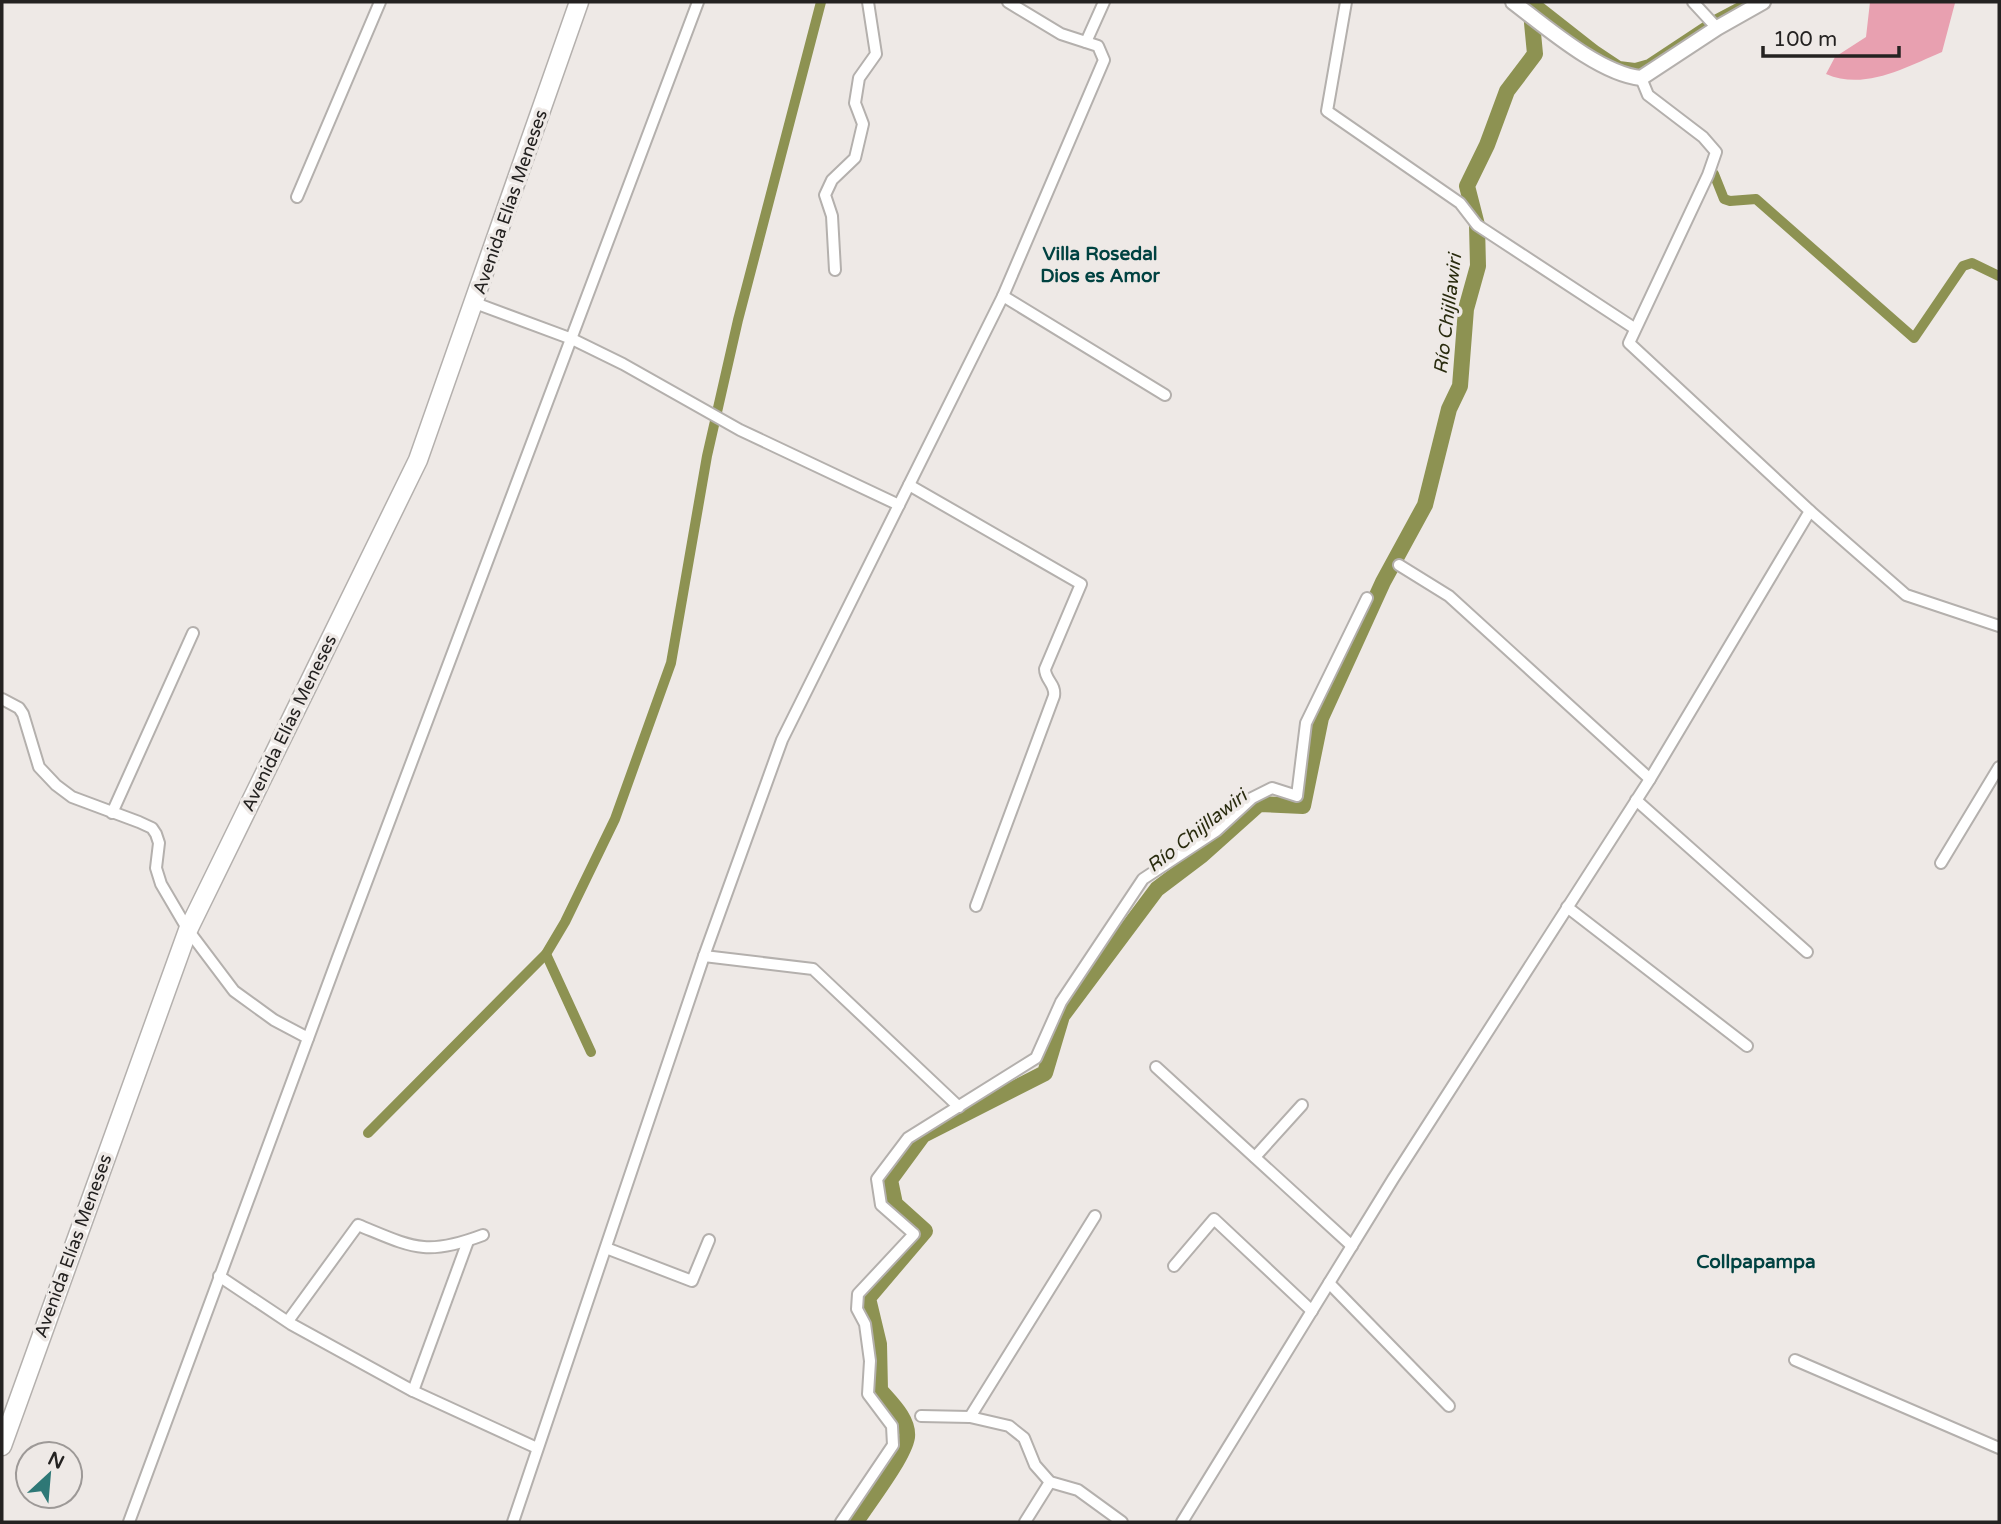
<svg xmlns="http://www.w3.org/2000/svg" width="2001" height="1524" viewBox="0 0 2001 1524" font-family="'Varela Round',sans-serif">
	<rect width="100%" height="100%" fill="#eee9e6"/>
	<path fill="#e8a0b0" d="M1870,2L1955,3L1942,52C1906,67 1865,91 1826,74L1835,57L1866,37Z"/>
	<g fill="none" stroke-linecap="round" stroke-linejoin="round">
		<g stroke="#8d9252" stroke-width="10">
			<polyline points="1534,2 1595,50 1619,66 1635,68 1649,64 1717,19 1749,2"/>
			<polyline points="1714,174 1724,199 1730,201 1756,199 1914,338 1963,266 1972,263 1999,276"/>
			<polyline points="546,954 591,1052"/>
			<polyline points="368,1133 546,954 565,922 615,819 671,663 707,456 738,320 821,2"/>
		</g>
		<path stroke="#8d9252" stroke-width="16" d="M856,1522C868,1503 904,1457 907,1437C909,1419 890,1402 880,1390L879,1344L868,1298L925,1231L895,1204L890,1180L923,1135L1045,1073L1062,1016L1157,889L1202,855L1259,804L1303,806L1321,718L1383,582L1425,505L1449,409L1460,386L1466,309L1478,266L1477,225L1467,186L1487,145L1507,91L1535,54L1530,2"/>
		<defs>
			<g id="minor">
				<polyline points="1346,2 1327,111 1460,203 1477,225 1634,328"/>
				<polyline points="1693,2 1717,28"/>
				<polyline points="1086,42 1104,2"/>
				<polyline points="1641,78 1648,95 1703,137 1716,152 1708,175 1629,343 1810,511 1906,595 1999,626"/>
				<polyline points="297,197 380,2"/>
				<polyline points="835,270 832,216 825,195 832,180 855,158 863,124 855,103 859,78 876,54 868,2"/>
				<polyline points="1003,296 1165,395"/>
				<polyline points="475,303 572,339 623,364 740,430 899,505"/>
				<path d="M909,485L1081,584L1045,669C1045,680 1056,684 1054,696L976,906"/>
				<polyline points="1399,565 1449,596 1650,779"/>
				<polyline points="2,699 19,708 23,714 39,767 56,785 72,797 139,822 152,828 156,834 159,843 156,868 161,884 188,930 234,991 274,1020 308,1038"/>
				<polyline points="1636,800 1807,952"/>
				<polyline points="112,813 193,633"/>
				<polyline points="1941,863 1999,767"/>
				<polyline points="1567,907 1747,1046"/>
				<polyline points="704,956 813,969 959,1107"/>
				<polyline points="1156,1067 1352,1246"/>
				<polyline points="1255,1157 1302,1105"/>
				<polyline points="606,1248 692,1281 709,1240"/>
				<polyline points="1174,1266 1214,1219 1312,1311"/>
				<polyline points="219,1276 291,1324 413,1391 537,1448"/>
				<polyline points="1329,1283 1449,1406"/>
				<path d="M288,1321L358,1225C412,1247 425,1257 483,1235"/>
				<polyline points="1795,1360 1999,1448"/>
				<polyline points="413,1391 468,1241"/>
				<polyline points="921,1416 970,1417 1009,1426 1024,1438 1035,1465 1050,1482 1078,1490 1122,1522"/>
				<polyline points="970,1417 1095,1216"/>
				<polyline points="129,1522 337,960 698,2"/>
				<polyline points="513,1522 704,956 782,740 1003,296 1104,60 1098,46 1061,34 1008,2"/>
				<polyline points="841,1522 893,1445 892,1426 868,1394 870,1361 865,1324 857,1309 858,1294 914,1234 881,1205 877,1179 908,1138 1036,1058 1061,1002 1143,879 1216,831 1252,798 1272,788 1297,796 1306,723 1367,598"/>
				<polyline points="1025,1522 1050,1482"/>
				<polyline points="1182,1522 1393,1179 1650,779 1810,511"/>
			</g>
			<path id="tertiary" d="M1513,2C1546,27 1600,74 1641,78L1717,28L1763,2"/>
			<polyline id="primary" points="2,1446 188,930 418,460 579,2"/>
		</defs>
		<use href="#minor" stroke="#b4b0ad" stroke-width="14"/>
		<use href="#tertiary" stroke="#b4b0ad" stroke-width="18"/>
		<use href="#primary" stroke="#b4b0ad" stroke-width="21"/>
		<use href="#minor" stroke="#fff" stroke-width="10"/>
		<use href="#tertiary" stroke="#fff" stroke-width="14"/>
		<use href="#primary" stroke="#fff" stroke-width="18"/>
	</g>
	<g text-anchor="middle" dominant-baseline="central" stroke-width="7" stroke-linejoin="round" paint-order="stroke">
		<g font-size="18" fill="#242221" stroke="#eee9e6">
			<text transform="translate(510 202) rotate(-71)">Avenida Elías Meneses</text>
			<text transform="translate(289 723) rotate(-64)">Avenida Elías Meneses</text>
			<text transform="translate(73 1246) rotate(-70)">Avenida Elías Meneses</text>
		</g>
		<g font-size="19" font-weight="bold" fill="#004241" stroke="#eee9e6">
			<text x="1100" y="254">Villa Rosedal<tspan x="1100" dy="22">Dios es Amor</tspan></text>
			<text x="1756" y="1262">Collpapampa</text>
		</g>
		<g font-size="19" font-style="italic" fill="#292b0e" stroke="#eee9e6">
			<text transform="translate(1448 314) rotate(-83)">Río Chijllawiri</text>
			<text transform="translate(1197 831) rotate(-38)">Río Chijllawiri</text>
		</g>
	</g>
	<rect width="2001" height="1524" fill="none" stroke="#242221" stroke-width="7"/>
	<g transform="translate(49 1475) rotate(26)"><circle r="33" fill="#eee9e6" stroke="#9d9997" stroke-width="2"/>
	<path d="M0-5L12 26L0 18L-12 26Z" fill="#2e7876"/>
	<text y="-10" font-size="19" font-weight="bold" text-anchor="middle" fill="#242221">N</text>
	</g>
	<path d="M1763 46v10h136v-10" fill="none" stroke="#242221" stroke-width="3.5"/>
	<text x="1773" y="46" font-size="21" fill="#242221" stroke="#eee9e6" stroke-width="5" paint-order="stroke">100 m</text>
</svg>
